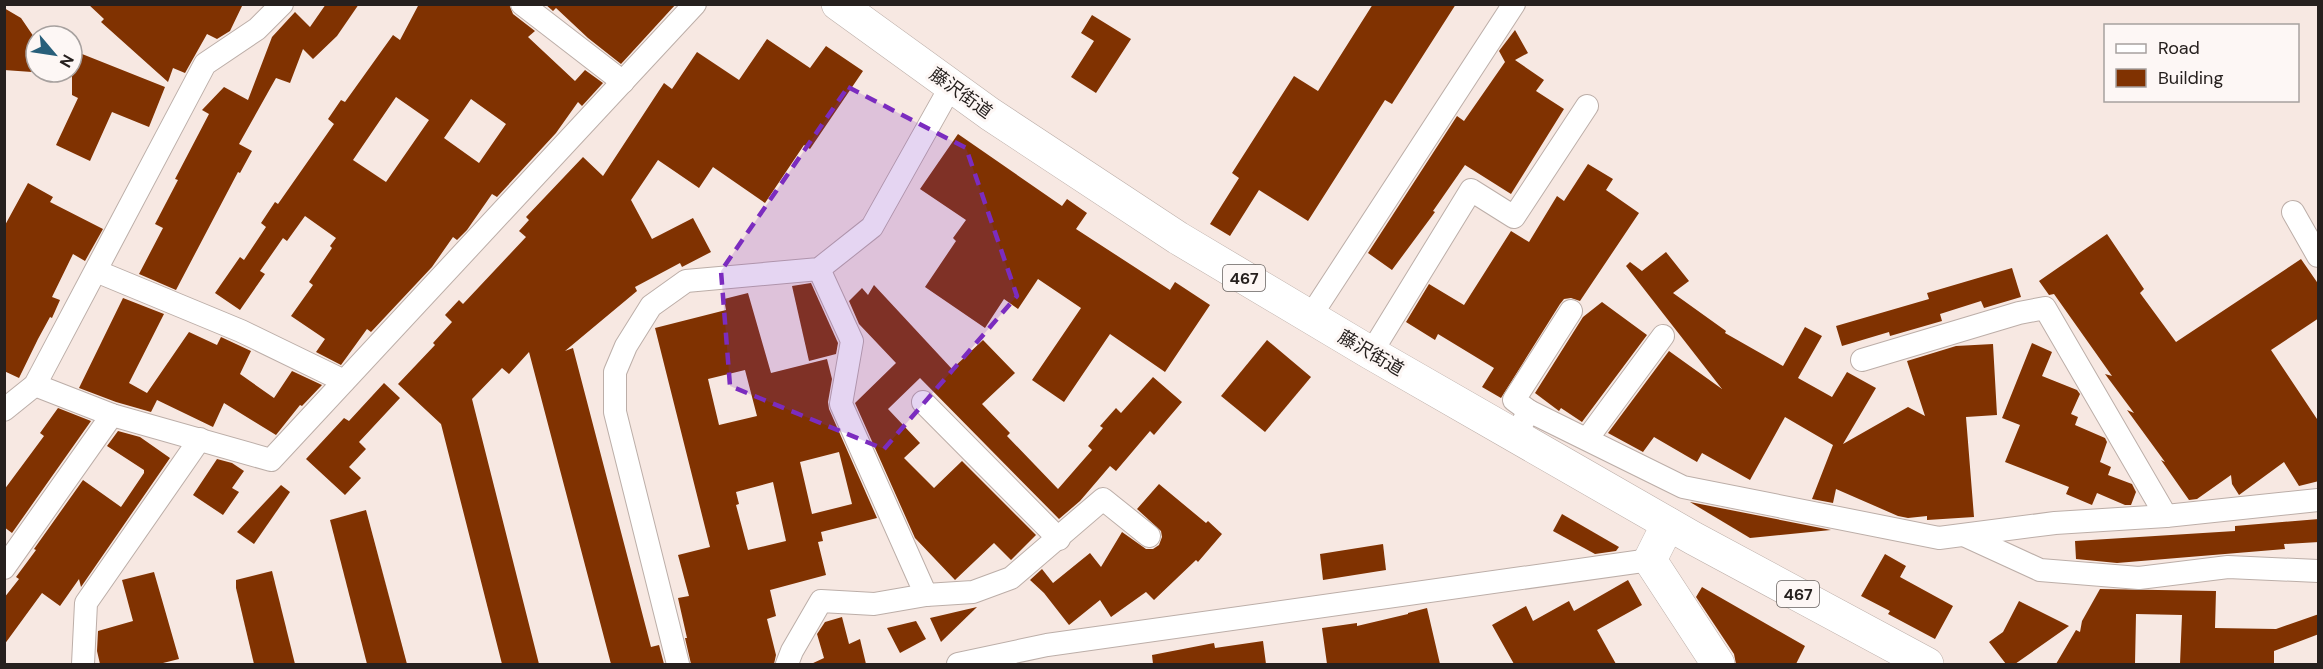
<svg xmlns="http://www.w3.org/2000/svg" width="2323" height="669" viewBox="0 0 2323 669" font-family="'DM Sans','Noto Sans JP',sans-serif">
	<rect width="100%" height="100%" fill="#f7e8e2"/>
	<g fill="#803201" fill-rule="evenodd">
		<polygon points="88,4 243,4 230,31 217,39 207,34 185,73 173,68 168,82 101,22 104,19"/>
		<polygon points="326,4 359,4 337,36 313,59 303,49 290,83 276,78 239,144 252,151 240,173 238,172 176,290 139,274 163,228 155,224 178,180 175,179 209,114 202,110 224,87 248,100 272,37 295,12 310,27"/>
		<path d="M419,4H509L513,14L535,31L528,37L575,81L585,70L603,83L582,106L578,102L556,133L497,197L492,194L467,230L457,240L453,237L432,267L371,332L367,329L341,365L316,352L325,339L291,316L313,285L309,282L332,248L330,246L336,238L305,216L287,241L283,238L260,271L265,274L240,310L215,293L240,257L244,260L266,227L261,223L275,202L278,204L334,124L328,119L341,100L345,102L393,35L400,40ZM396,97L429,120L386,182L353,160ZM471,99L506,124L479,163L444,138Z"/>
		<polygon points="545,4 676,4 621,64 588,38 556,8 553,11"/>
		<polygon points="1373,4 1456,4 1392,104 1385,100 1308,221 1259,190 1230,236 1210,224 1239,178 1232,173 1294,76 1318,91"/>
		<polygon points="4,8 21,18 36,40 36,72 58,72 60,74 4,70"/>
		<polygon points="1092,15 1131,39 1096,93 1071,77 1094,41 1081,33"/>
		<polygon points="1515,30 1528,53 1515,60 1544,80 1536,91 1564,109 1511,194 1465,165 1433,211 1435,212 1392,270 1368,253 1457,116 1464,121 1505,62 1499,51"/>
		<polygon points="767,39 810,68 826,46 863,71 810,149 804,145 765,203 713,167 699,188 658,160 631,200 652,239 693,218 711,252 682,267 680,263 635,287 637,291 565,351 573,348 651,647 659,645 664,664 611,664 529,352 509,374 502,368 472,399 539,664 502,664 441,424 398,384 435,345 433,343 452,322 445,315 459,300 463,304 526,237 519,231 529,220 526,217 583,157 603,176 664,83 672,89 697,52 739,80"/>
		<polygon points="72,50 165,87 149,127 112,112 90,161 56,145 78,98 72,95"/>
		<polygon points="958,134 1062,206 1067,199 1087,213 1076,229 1170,290 1175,282 1210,305 1165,372 1110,334 1064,402 1032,380 1081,308 1038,279 1018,309 1004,299 985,328 925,287 956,241 953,238 966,220 920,189"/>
		<polygon points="1588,164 1613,179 1606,190 1639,213 1580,301 1571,298 1564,299 1560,304 1501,398 1482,387 1494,368 1438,334 1435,340 1406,322 1429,284 1464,305 1511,231 1529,242 1557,196 1564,201"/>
		<polygon points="28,183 53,197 50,202 103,229 85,261 73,254 52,297 60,300 52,318 50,317 38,339 19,378 4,371 4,227"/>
		<polygon points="2107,234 2144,289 2140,293 2176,342 2301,259 2319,285 2319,318 2271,350 2319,422 2319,481 2299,486 2284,462 2239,495 2232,484 2231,475 2197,499 2189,500 2161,460 2165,462 2127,410 2134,413 2105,374 2112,376 2054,294 2049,295 2039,281"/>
		<polygon points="1666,252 1689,281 1673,293 1726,331 1725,333 1783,366 1805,327 1822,336 1798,378 1832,397 1847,372 1876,388 1843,444 1908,407 1925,416 1907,361 1956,346 1993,344 1997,415 1966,417 1974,517 1927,520 1927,516 1908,518 1898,516 1836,489 1833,503 1812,499 1833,445 1785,417 1750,480 1702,453 1697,462 1654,437 1643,452 1608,433 1669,351 1722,389 1626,266 1630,262 1642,271"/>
		<polygon points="2012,268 2021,297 1984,308 1981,301 1940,314 1942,321 1890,336 1889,332 1842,346 1836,326 1929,299 1927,293"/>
		<polygon points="811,283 838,343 836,354 809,361 792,286"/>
		<polygon points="874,285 952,369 983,340 1015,373 982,404 1010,433 1007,436 1058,489 1092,450 1088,446 1103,428 1100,426 1116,408 1121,413 1153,377 1182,402 1154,435 1150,431 1116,471 1110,466 1080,501 1059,519 920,378 888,409 920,443 904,458 934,488 962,461 1036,535 1011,560 994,543 955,580 915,538 855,403 896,363 859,324 849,301 862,288 868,295"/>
		<path d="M748,293L771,373L827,359L832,379L828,402L829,409L877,518L821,532L823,541L818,542L826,575L770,590L776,616L767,619L776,655L774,664H691L685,638H687L678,598L689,596L678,555L710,547L655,328L726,310L724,299ZM745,370L757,416L719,425L708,379ZM839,452L852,504L812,514L800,462ZM773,482L786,541L748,550L736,505L739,504L736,492Z"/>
		<polygon points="123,298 164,314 129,383 147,393 189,332 217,345 221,337 251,351 240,374 274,398 292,371 322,385 302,406 300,405 276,435 224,403 213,427 157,400 151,412 116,402 79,388"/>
		<polygon points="1602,302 1647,335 1582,422 1561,408 1559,411 1535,393 1583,317"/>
		<polygon points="1267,340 1311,377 1265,432 1221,396"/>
		<polygon points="2032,343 2052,352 2042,376 2077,390 2080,394 2071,414 2078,417 2075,425 2105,438 2107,442 2100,462 2111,467 2108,475 2132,484 2136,492 2131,505 2125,505 2097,493 2092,505 2066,494 2069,487 2005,462 2020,425 2002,418"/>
		<polygon points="384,383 400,398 359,442 366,449 349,467 361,478 345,495 306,459 344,418 349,421"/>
		<polygon points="58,408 91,421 12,533 4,527 4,490 44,436 40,433"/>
		<polygon points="118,431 140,437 170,458 81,587 79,579 60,606 42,593 4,645 4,598 19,579 16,577 36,550 34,549 83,480 121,507 144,473 144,470 107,446"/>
		<polygon points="217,459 232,463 244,471 232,488 239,492 223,515 193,495"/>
		<polygon points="1159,484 1206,523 1208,521 1222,534 1198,562 1196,560 1154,600 1146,592 1111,617 1100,600 1069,625 1044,593 1030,580 1042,569 1053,583 1090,553 1101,567 1122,532 1146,549 1153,549 1159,545 1162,537 1161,531 1137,509"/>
		<polygon points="281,485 290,492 254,544 237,532"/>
		<polygon points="1690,502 1831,530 1750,538"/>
		<polygon points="366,510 407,664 367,664 330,520"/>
		<polygon points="1562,514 1619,547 1616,551 1595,554 1553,531"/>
		<polygon points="2319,519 2319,542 2284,544 2285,549 2117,563 2076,559 2075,541 2235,531 2235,526"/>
		<polygon points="1383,544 1386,570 1323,580 1320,554"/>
		<polygon points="1885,554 1906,566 1900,577 1953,606 1935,639 1888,614 1890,611 1861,596"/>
		<polygon points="272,571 295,664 254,664 236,588 236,580"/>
		<polygon points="154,572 179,659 159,664 100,664 97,651 98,631 133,621 122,580"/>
		<polygon points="1628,580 1642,605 1597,630 1616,664 1514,664 1492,625 1526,606 1533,621 1569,601 1574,611"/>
		<polygon points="1702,587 1805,646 1796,664 1736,664 1734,654 1696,597"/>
		<polygon points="2100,589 2216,591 2215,628 2276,629 2319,614 2319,634 2274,651 2274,664 2180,664 2182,615 2136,614 2135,664 2056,664 2076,630 2080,632 2082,621"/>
		<polygon points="2019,601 2069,626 2015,664 2006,664 1989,642 2003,632"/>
		<polygon points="977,607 941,642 930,618"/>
		<polygon points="1427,608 1440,664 1327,664 1322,628 1357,623 1357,626 1408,614 1408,613"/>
		<polygon points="842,617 849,644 860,639 866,664 811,664 824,658 817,634 825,622"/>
		<polygon points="916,621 926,639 900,653 887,628"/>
		<polygon points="1263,641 1266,664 1153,664 1152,655 1214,643 1215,648"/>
	</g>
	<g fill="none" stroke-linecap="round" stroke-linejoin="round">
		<defs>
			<g id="street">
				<polyline points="522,4 623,82"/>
				<polyline points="2293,212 2318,256"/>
				<polyline points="819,269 852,341 841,404 926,595 973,592 1011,578 1103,499 1149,536"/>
				<polyline points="96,271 241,331 344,381"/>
				<polyline points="1310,317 1514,4"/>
				<polyline points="1371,353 1471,190 1514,217 1587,106"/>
				<polyline points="1862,360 2019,313 2045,308 2166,516"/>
				<polyline points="35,385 112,415 271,460 695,4"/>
				<polyline points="923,402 1059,539"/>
				<polyline points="4,410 35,385 205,64 257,29 282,4"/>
				<polyline points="1529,411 1514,400 1571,311"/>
				<polyline points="1515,436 1529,411 1683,487 1939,538 2055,523 2166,516 2318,500"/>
				<polyline points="1587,439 1663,336"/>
				<polyline points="1966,536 2040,570 2139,578 2228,567 2318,571"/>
				<polyline points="4,568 112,415"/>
				<polyline points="83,664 86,603 200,439"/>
				<polyline points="678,664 615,412 615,372 626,346 651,306 686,281 819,269 872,227 951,86"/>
				<polyline points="787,664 792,651 821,601 874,604 926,595"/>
				<polyline points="958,664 1047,645 1650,560"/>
			</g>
			<polyline id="secondary" points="1668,524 1650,560 1718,664"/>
			<polyline id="highway" points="838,4 990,114 1178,238 1371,353 1693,538 1927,664"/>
		</defs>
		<use href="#street" stroke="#bcaea8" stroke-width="24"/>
		<use href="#secondary" stroke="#bcaea8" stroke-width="34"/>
		<use href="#highway" stroke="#bcaea8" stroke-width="34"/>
		<use href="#street" stroke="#fff" stroke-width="22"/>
		<use href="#secondary" stroke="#fff" stroke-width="33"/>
		<use href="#highway" stroke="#fff" stroke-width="33"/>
	</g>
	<path fill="#7b2cbf" fill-opacity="0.2" stroke="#7b2cbf" stroke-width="4.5" stroke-dasharray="12 8" stroke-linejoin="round" d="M848,87L966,148L1017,296L884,449L730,386L721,271Z"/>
	<g text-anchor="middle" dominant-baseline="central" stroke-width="6" stroke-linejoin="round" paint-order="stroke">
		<g fill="#fdf7f5" stroke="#66605e" stroke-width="1.5">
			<rect x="1223" y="265" width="42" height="26" rx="4.5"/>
			<rect x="1777" y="581" width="42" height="26" rx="4.5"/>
		</g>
		<g font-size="16" font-weight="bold" fill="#26201e">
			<text x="1244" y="278">467</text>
			<text x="1798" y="594">467</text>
		</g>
		<g font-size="18" fill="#26201e" stroke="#fdf7f5">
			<text transform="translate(961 93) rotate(36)">藤沢街道</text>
			<text transform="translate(1371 353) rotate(30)">藤沢街道</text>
		</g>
	</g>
	<rect width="2323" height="669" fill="none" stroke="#26201e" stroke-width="12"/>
	<rect x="2104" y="24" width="195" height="78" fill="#fdf7f5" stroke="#a7a19f" stroke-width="1.5"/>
	<rect x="2116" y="44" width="30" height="9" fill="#ffffff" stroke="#a7a19f" stroke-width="1.5"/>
	<text x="2158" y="54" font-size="18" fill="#26201e">Road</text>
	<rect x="2116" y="69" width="30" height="18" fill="#803201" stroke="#a7a19f" stroke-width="1.5"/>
	<text x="2158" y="84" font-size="18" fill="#26201e">Building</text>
	<g transform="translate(54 54) rotate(119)"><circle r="28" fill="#fdf7f5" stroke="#a7a19f" stroke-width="1.5"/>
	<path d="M0-4.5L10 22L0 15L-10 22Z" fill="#285f7a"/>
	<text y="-9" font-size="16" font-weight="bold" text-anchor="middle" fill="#26201e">N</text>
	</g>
</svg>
